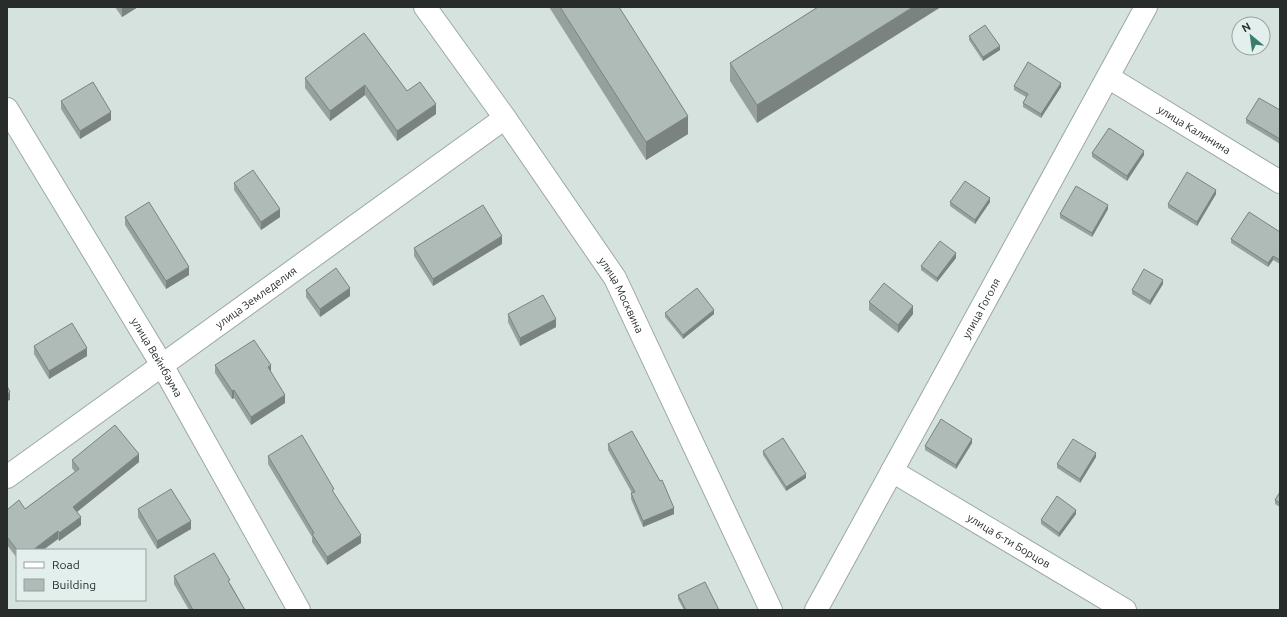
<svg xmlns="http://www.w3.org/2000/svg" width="1287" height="617" viewBox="0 0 1287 617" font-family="Ubuntu,sans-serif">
	<rect width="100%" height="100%" fill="#d5e2de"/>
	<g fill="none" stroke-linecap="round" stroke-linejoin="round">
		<defs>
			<g id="minor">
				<path id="s1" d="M425,7L505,118L615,278L771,610"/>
				<path id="s2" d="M1108,77L1280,182"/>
				<path id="s3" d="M7,109L162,365L299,610"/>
				<path id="s4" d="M892,471L1125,610"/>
				<path id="s5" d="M7,477L505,118"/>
				<path id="s6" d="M816,610L1146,7"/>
			</g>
		</defs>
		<use href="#minor" stroke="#9ca8a5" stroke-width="24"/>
		<use href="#minor" stroke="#fff" stroke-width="22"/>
	</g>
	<g fill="#96a19d">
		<polygon points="115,7 138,7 122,17"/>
		<polygon points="549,7 619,7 688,134 646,160"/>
		<polygon points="818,7 757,123 730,81 730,63"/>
		<polygon points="364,33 407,91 436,114 397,141 365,95 330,121 305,88 305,78"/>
		<polygon points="969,36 1000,50 983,61 969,40"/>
		<polygon points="1014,86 1061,87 1041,118 1023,107 1023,103 1026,97 1014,90"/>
		<polygon points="61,101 111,120 80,139 61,109"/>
		<polygon points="1280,110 1280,144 1246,123 1246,119"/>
		<polygon points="1092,153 1144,155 1127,181 1092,157"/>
		<polygon points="234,183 280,217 261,230 234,190"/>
		<polygon points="1216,194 1197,226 1168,208 1168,204"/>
		<polygon points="950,202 990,202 975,224 950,206"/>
		<polygon points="1108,209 1092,237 1060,218 1060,214"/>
		<polygon points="125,217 189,275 166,289 125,225"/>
		<polygon points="1280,232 1280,264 1273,260 1268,267 1231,243 1231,239"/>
		<polygon points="502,244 433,286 414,256 414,248"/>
		<polygon points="956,258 937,282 921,270 921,266"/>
		<polygon points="1163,284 1150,305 1132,294 1132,290"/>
		<polygon points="306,290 350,296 320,317 306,297"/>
		<polygon points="869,302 913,314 898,333 869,310"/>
		<polygon points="665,313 714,314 683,339 665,317"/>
		<polygon points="508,314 556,327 520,346 508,322"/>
		<polygon points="34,346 87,356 49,379 34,354"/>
		<polygon points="215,365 271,373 285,403 251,425 234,398 232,399 215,373"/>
		<polygon points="972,443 956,469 925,450 925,446"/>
		<polygon points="608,444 660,481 674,514 643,527 631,499 631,493 632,493 608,450"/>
		<polygon points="763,451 806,478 786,491 763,455"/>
		<polygon points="268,456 334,493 361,543 327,565 312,542 312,537 268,464"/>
		<polygon points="1096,457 1080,483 1057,468 1057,464"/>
		<polygon points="72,460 139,462 77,512 81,525 59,541 58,539 43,550 17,550 17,558 7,545 7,510 25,509 75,472 72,468"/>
		<polygon points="1280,492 1280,507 1275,504 1275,500"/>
		<polygon points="138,509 191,529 157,549 138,517"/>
		<polygon points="1076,514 1059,537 1041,524 1041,520"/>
		<polygon points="174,576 230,583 245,610 189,610 174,584"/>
		<polygon points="678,595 719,610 684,610 678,599"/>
	</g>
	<g fill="#7a8380">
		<polygon points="122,7 138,7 122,17"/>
		<polygon points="913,7 941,7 757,123 757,105"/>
		<polygon points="1000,46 1000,50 983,61 983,57"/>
		<polygon points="1061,83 1061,87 1041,118 1041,114"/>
		<polygon points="365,85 365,95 330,121 330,111"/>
		<polygon points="436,104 436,114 397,141 397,131"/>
		<polygon points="111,112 111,120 80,139 80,131"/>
		<polygon points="688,116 688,134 646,160 646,142"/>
		<polygon points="1144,151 1144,155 1127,181 1127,176"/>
		<polygon points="1216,190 1216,194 1197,226 1197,222"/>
		<polygon points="990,198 990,202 975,224 975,220"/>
		<polygon points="1108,205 1108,209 1092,237 1092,233"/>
		<polygon points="280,209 280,217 261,230 261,222"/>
		<polygon points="502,236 502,244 433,286 433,279"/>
		<polygon points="956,253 956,258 937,282 937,278"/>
		<polygon points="1273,256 1273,260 1268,267 1268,263"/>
		<polygon points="189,267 189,275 166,289 166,281"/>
		<polygon points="1163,280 1163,284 1150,305 1150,301"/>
		<polygon points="350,288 350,296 320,317 320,309"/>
		<polygon points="913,306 913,314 898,333 898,325"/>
		<polygon points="714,310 714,314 683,339 683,335"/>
		<polygon points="556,319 556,327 520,346 520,338"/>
		<polygon points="87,348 87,356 49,379 49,371"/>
		<polygon points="271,365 271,373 268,367"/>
		<polygon points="234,390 234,398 232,399 232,391"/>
		<polygon points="10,392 10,400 7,401 7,394"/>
		<polygon points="285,395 285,403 251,425 251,417"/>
		<polygon points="972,439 972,443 956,469 956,465"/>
		<polygon points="1096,453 1096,457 1080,483 1080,479"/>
		<polygon points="139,454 139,462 73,515 73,507"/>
		<polygon points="806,474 806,478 786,491 786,487"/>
		<polygon points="674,508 674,514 643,527 643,521"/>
		<polygon points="1076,510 1076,514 1059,537 1059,533"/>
		<polygon points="81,517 81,525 59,541 59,533"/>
		<polygon points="191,521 191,529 157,549 157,541"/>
		<polygon points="58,531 58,539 43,550 33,550"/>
		<polygon points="361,535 361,543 327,565 327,557"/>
	</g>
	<g fill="#aebbb7" stroke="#7a8380">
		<polygon points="560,7 619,7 688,116 646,142"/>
		<polygon points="818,7 913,7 757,105 730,63"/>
		<polygon points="985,25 1000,46 983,57 969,36"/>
		<polygon points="364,33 407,91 420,82 436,104 397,131 365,85 330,111 305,78"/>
		<polygon points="1028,62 1061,83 1041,114 1023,103 1028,94 1014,86"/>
		<polygon points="93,82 111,112 80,131 61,101"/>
		<polygon points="1259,98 1280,110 1280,139 1246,119"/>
		<polygon points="1109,128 1144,151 1127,176 1092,153"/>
		<polygon points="253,170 280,209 261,222 234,183"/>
		<polygon points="1187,172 1216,190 1197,222 1168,204"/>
		<polygon points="965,181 990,198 975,220 950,202"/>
		<polygon points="1076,186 1108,205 1092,233 1060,214"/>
		<polygon points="149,202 189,267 166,281 125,217"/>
		<polygon points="483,205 502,236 433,279 414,248"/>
		<polygon points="1249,212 1280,232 1280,260 1273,256 1268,263 1231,239"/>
		<polygon points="940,241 956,253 937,278 921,266"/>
		<polygon points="336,268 350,288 320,309 306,290"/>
		<polygon points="1144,269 1163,280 1150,301 1132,290"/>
		<polygon points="884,283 913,306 898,325 869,302"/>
		<polygon points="697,288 714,310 683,335 665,313"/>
		<polygon points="543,295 556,319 520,338 508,314"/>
		<polygon points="72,323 87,348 49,371 34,346"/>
		<polygon points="254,340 271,365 268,367 285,395 251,417 234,390 232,391 215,365"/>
		<polygon points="7,386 10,392 7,394"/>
		<polygon points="941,419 972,439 956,465 925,446"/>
		<polygon points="115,425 139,454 73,507 81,517 59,533 58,531 33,550 17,550 7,537 7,510 19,500 25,509 79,469 72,460"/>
		<polygon points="632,431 660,481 662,480 674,508 643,521 631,493 635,492 608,444"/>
		<polygon points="302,435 334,489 332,490 361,535 327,557 312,534 314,533 268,456"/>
		<polygon points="783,438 806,474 786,487 763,451"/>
		<polygon points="1073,439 1096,453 1080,479 1057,464"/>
		<polygon points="171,489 191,521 157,541 138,509"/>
		<polygon points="1280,492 1280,503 1275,500"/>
		<polygon points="1057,496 1076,510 1059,533 1041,520"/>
		<polygon points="214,553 230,580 228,581 245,610 193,610 174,576"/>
		<polygon points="705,582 719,610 686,610 678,595"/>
	</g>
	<g text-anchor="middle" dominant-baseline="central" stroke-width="4" stroke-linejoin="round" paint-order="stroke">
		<g font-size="11" fill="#282d2c" stroke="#e2efec">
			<text stroke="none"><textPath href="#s2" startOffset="101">улица Калинина</textPath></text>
			<text stroke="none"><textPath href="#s1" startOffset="349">улица Москвина</textPath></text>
			<text stroke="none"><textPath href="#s5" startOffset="307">улица Земледелия</textPath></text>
			<text stroke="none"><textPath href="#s6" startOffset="344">улица Гоголя</textPath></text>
			<text stroke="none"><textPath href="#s3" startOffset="290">улица Вейнбаума</textPath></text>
			<text stroke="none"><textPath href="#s4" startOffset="136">улица 6-ти Борцов</textPath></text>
		</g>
	</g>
	<rect width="1287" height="617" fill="none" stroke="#282d2c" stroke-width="16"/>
	<rect x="16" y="549" width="130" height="52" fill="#e2efec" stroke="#98a19f"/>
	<rect x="24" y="562" width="20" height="6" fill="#ffffff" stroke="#98a19f"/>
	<text x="52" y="569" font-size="12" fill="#282d2c">Road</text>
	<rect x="24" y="579" width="20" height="12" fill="#aebbb7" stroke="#98a19f"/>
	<text x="52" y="589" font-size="12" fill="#282d2c">Building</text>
	<g transform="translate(1251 36) rotate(331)"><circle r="19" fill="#e2efec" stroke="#98a19f"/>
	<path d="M0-3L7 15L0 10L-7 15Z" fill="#397c6d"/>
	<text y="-6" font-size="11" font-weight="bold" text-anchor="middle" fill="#282d2c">N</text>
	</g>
</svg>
